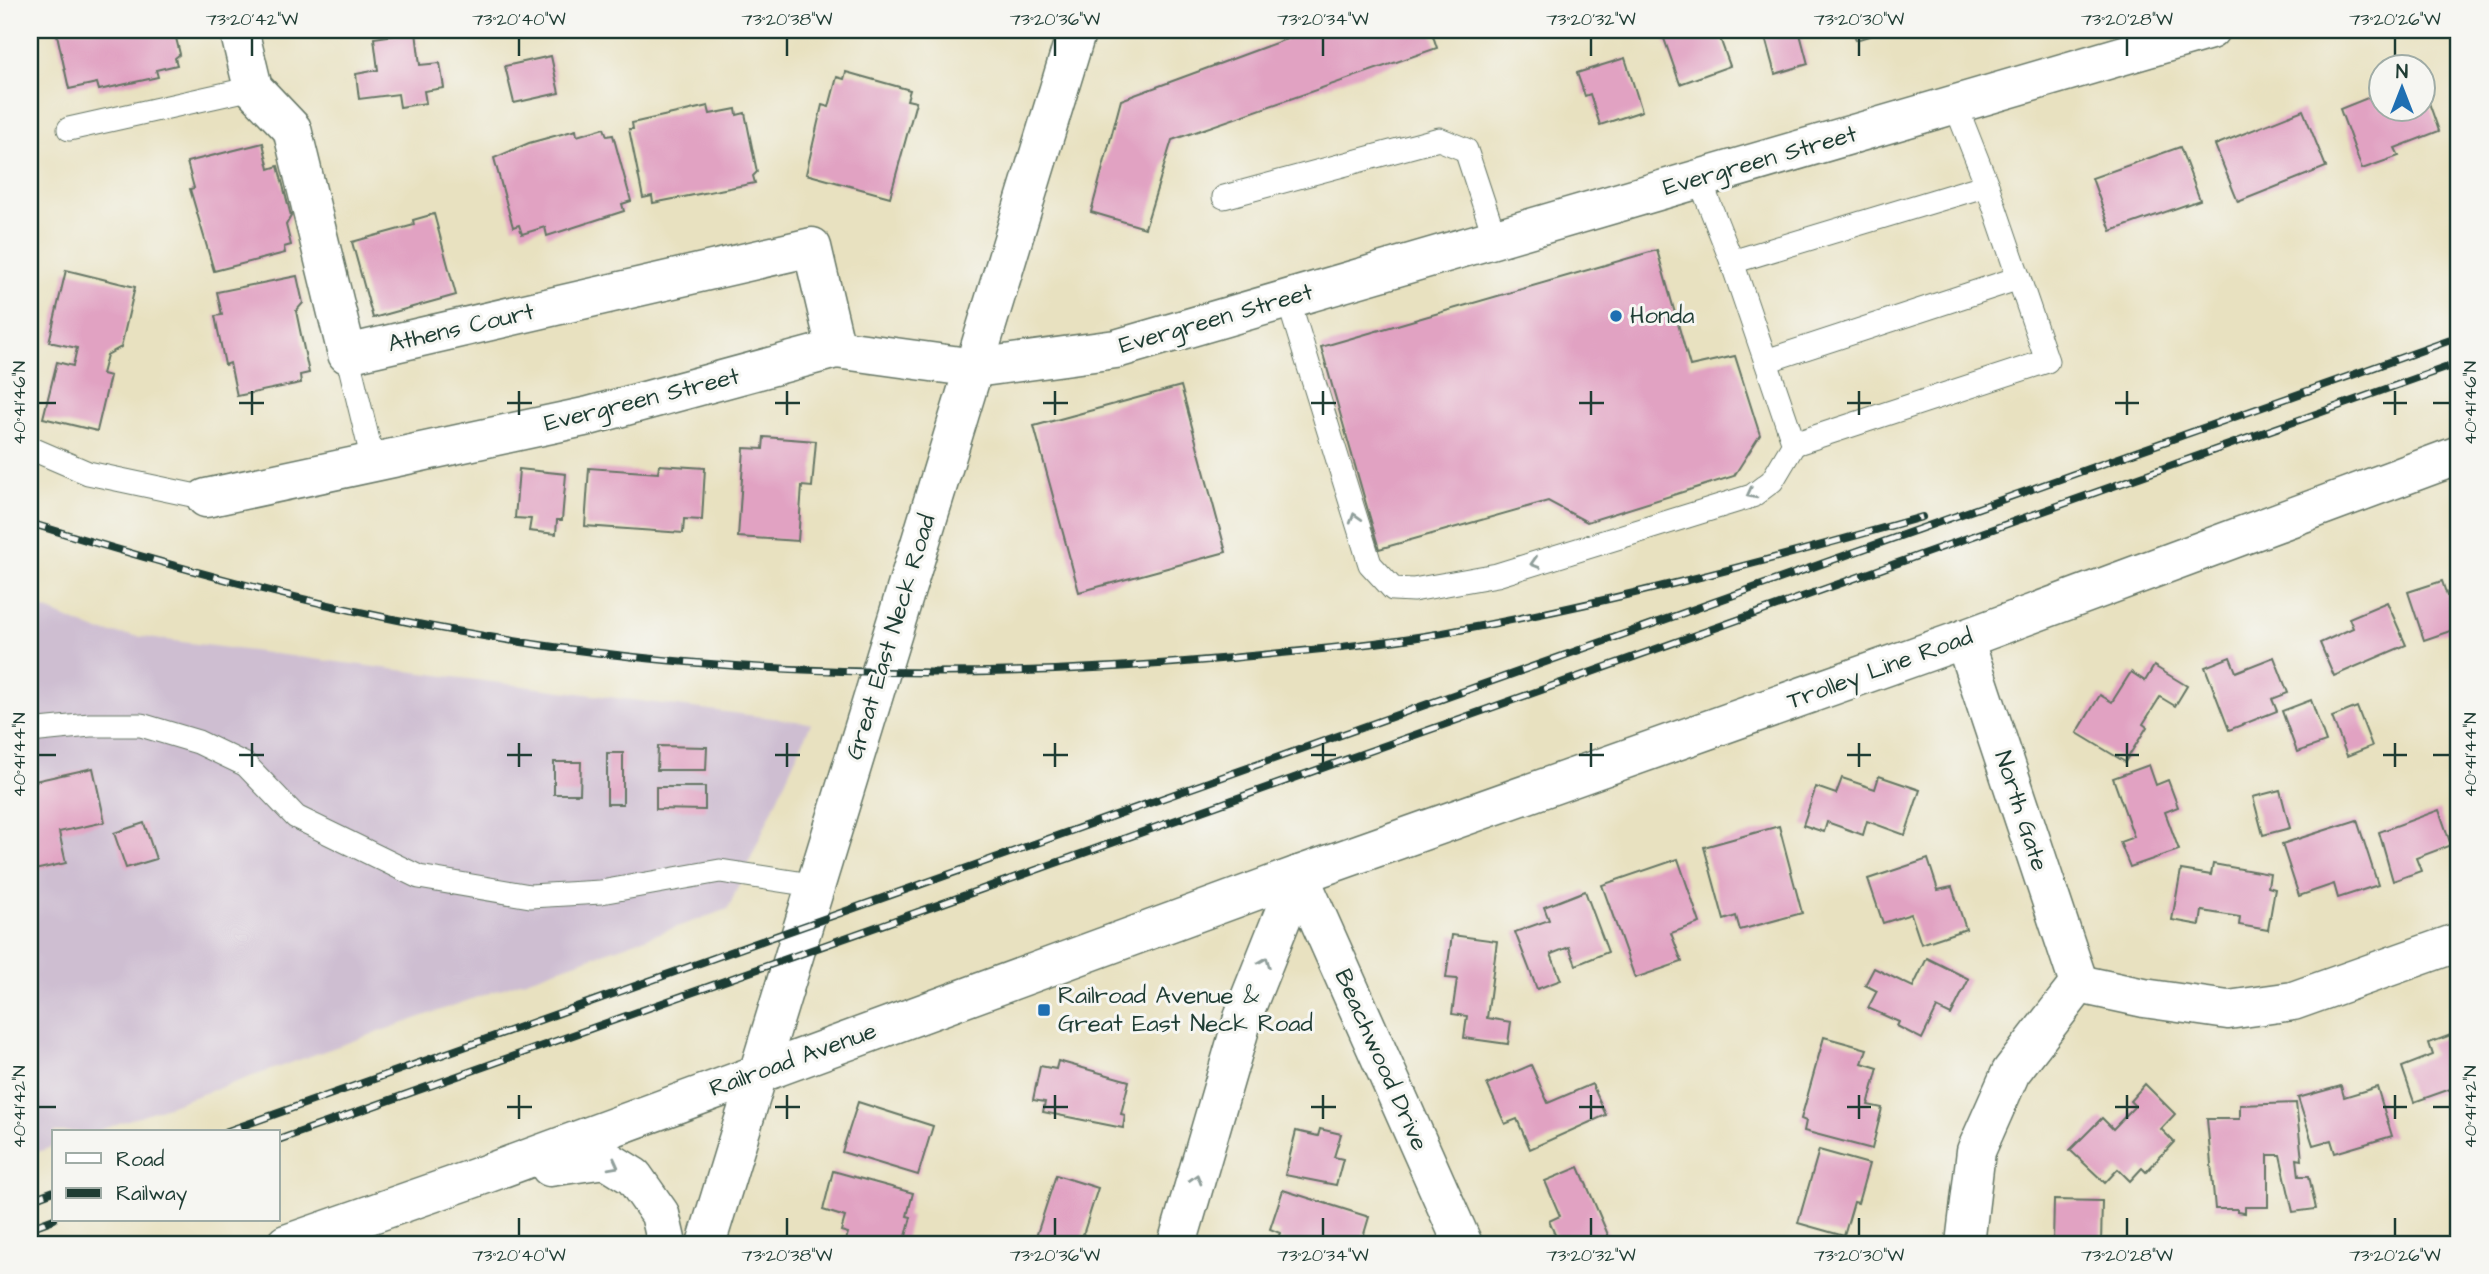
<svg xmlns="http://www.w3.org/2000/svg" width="2489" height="1274" viewBox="0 0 2489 1274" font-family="'Architects Daughter',sans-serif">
	<rect width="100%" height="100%" fill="#f6f6f2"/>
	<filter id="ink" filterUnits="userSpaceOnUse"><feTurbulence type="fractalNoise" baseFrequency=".0143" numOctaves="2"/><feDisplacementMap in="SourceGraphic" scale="14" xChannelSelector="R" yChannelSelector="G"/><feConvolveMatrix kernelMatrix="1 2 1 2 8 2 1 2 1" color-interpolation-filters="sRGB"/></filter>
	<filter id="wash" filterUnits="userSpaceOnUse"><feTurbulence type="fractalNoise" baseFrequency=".00686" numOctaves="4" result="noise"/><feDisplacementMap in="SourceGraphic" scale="28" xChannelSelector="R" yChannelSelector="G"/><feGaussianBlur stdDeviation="1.57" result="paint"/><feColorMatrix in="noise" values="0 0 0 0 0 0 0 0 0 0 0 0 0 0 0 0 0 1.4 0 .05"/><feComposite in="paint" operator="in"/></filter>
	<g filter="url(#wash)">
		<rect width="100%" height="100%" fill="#e8e1c0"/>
		<polygon fill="#cebed1" points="30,603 97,631 811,723 728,909 94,1132 54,1132 54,1146 30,1155"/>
		<g id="blocks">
			<g fill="#e1a2c2">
				<polygon points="56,30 174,30 180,54 175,58 177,65 156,70 158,77 99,90 97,83 69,89"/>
				<polygon points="1311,30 1431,30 1437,48 1172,140 1145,228 1091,212 1121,100"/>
				<polygon points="1661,30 1717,30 1730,66 1680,84"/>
				<polygon points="1763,30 1799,30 1808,64 1775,74"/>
				<polygon points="1853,30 1888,30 1856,40"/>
				<polygon points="416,32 420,65 440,63 444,88 424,91 426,103 400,107 398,94 359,99 356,74 378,70 374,38"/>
				<polygon points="551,56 559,93 514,103 505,66"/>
				<polygon points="1625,58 1642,111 1600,125 1590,94 1585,96 1577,73"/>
				<polygon points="846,72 910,90 907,100 916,102 890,197 806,174 822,105 829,107 837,77 844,79"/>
				<polygon points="2423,86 2439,131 2395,148 2399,156 2362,169 2340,109 2380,93 2380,108 2422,108"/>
				<polygon points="708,106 710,114 736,109 737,115 745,113 757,172 753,176 755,183 653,203 652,196 643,198 629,129 633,129 632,123"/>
				<polygon points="2303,110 2326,167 2238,202 2215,145"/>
				<polygon points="604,128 607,136 613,135 631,201 622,204 624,211 547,236 545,227 522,234 519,225 513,227 494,158 529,143 576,130 577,136"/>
				<polygon points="263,143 269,169 278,166 291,216 286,225 291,245 284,247 285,253 214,271 190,189 194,188 187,162"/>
				<polygon points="2180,147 2200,200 2111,231 2092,178"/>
				<polygon points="434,214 456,295 373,318 352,242 414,225 413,220"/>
				<polygon points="1657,250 1690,366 1735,356 1760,435 1734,476 1587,522 1548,501 1379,549 1321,347"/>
				<polygon points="66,270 135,287 121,347 107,355 102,374 110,376 97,431 43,418 57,362 73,366 77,348 49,342"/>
				<polygon points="297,276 303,303 296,311 309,373 300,375 301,383 237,396 230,363 225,365 215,316 222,315 217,292"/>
				<polygon points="1181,386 1226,552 1079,592 1034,426"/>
				<polygon points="764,437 816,441 812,487 802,486 798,541 738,537 744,448 763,449"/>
				<polygon points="659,465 705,468 702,520 684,519 683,533 585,526 589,468 658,473"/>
				<polygon points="519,469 566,474 562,520 557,520 556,534 529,531 531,519 515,518"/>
				<polygon points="2442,581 2447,596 2459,592 2459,628 2424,640 2408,592"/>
				<polygon points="2387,602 2406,645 2334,676 2320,643 2353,628 2349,618"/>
				<polygon points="2230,657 2236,672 2274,657 2288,693 2272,699 2277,711 2229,730 2205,667"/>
				<polygon points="2154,666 2187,686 2175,706 2160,697 2143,724 2147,727 2125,762 2077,733 2100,695 2112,702 2131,672 2145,681"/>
				<polygon points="2311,700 2326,742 2297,752 2282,711"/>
				<polygon points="2357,707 2372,746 2347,756 2332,717"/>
				<polygon points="658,746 707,747 706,770 657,770"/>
				<rect x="607" y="753" width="16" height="51"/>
				<polygon points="554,762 581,762 580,794 554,794"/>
				<polygon points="2149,765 2156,785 2168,780 2178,807 2165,812 2179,850 2130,867 2120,842 2134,837 2113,778"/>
				<polygon points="93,768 105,822 59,832 66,863 30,871 30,782"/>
				<polygon points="1879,776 1920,790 1905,835 1867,821 1863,835 1827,822 1824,832 1803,825 1816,787 1836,794 1842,778 1875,789"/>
				<polygon points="656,787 705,787 705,810 656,809"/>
				<polygon points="2280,790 2290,828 2263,835 2253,797"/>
				<polygon points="2439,810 2451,845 2416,858 2421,871 2393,881 2379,832"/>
				<polygon points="2357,820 2378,885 2338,898 2334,884 2299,896 2282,844"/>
				<polygon points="144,823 156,859 126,868 114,833"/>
				<polygon points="1779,826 1802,913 1740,930 1736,916 1724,920 1704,847"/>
				<polygon points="1678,859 1700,923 1671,933 1682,962 1635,978 1602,885"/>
				<polygon points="1928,859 1938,890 1952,887 1966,929 1921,944 1911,914 1883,923 1868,879"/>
				<polygon points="2213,864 2270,874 2268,887 2275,889 2268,930 2239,925 2240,917 2202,911 2200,925 2172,920 2181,870 2211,875"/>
				<polygon points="1585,891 1608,952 1576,965 1569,947 1551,954 1561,980 1537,989 1515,932 1549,920 1544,907"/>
				<polygon points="1452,935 1497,941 1487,1018 1511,1022 1508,1044 1464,1038 1467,1016 1452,1014 1457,979 1446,978"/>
				<polygon points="1927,958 1969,979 1951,1015 1937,1008 1922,1039 1897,1026 1899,1022 1868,1008 1877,991 1865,985 1874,968 1913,987"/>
				<polygon points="2459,1032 2459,1086 2414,1102 2402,1067 2433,1055 2429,1043"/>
				<polygon points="1824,1037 1867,1049 1862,1063 1878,1068 1868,1105 1882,1108 1872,1149 1804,1131 1806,1121 1801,1119"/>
				<polygon points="1058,1061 1129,1081 1121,1114 1125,1115 1123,1128 1043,1112 1045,1102 1033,1100 1040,1066 1056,1069"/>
				<polygon points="1531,1065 1548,1103 1592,1084 1606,1115 1530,1149 1517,1119 1505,1124 1487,1084"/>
				<polygon points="2145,1084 2175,1114 2161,1129 2174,1142 2146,1172 2142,1168 2130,1181 2118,1169 2105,1183 2070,1150 2102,1118 2113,1129 2135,1106 2130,1101"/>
				<polygon points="2341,1086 2344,1097 2377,1087 2392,1136 2335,1153 2331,1140 2313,1145 2298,1098"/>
				<polygon points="858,1102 933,1126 918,1175 842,1152"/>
				<polygon points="2296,1103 2302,1160 2297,1159 2299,1176 2309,1176 2316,1209 2293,1212 2280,1155 2268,1155 2268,1207 2245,1207 2245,1213 2237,1212 2237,1209 2215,1209 2207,1119 2240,1119 2240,1105"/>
				<polygon points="1320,1129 1341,1134 1334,1157 1343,1159 1336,1185 1285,1175 1296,1131 1318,1136"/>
				<polygon points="1819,1150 1869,1164 1858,1203 1854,1202 1844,1236 1798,1223"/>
				<polygon points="1579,1167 1609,1237 1592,1244 1559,1244 1549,1221 1560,1216 1545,1181"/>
				<polygon points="833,1171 913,1193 907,1216 911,1217 904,1244 845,1244 848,1233 841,1231 845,1217 823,1210"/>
				<polygon points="1056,1175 1098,1188 1080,1244 1059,1244 1036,1237"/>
				<polygon points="1283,1190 1369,1217 1361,1244 1290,1244 1278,1238 1280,1233 1270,1229"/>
				<polygon points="2054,1200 2102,1201 2101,1244 2053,1244"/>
			</g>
		</g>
	</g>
	<g filter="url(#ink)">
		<use href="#blocks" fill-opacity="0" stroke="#657665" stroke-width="2"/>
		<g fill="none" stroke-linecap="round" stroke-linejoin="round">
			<defs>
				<g id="service">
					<polyline points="69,129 253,88"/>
					<polyline points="1699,178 1732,262 1987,185 1955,104"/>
					<polyline points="1224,197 1439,139 1466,150 1495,238"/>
					<polyline points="1732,262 1794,444 2047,361 1987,185"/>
					<polyline points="1288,299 1370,564 1393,589 1413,590 1497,575 1752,496 1772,481 1794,444"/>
					<polyline points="347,354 373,461"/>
					<polyline points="1766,361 2019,278"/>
					<polyline points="30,448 88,473 206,498"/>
					<polyline points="30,731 90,725 141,725 198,742 246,765 296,817 419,877 530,896 601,892 720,871 818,886"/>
				</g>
				<g id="minor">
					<polyline points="239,30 253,88 292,129 347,354 812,247 836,349"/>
					<polyline points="206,498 589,416 836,349 975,368 1116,349 2210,30"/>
					<polyline points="1964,639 2079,984"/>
					<polyline points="1299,875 1463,1244"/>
					<polyline points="2079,984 2144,998 2228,1010 2293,1001 2459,942"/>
					<polyline points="1177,1244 1246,1008 1299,875"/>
					<polyline points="1965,1244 1976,1151 2011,1072 2079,984"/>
				</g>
				<g id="secondary">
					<polyline points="550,1167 605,1159 634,1177 660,1214 667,1244"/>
					<polyline points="286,1244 475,1178 1299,875 1964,639 2459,455"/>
					<polyline points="706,1244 1077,30"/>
				</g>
			</defs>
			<use href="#service" stroke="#657665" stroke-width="25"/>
			<use href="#minor" stroke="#657665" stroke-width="41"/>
			<use href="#secondary" stroke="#657665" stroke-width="41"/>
			<use href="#service" stroke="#fff" stroke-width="23"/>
			<use href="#minor" stroke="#fff" stroke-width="38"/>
			<use href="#secondary" stroke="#fff" stroke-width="38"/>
			<defs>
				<g id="rail">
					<path d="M30,523C172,567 314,606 461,632C715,678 975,682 1232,658C1302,651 1373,645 1443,633C1605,604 1764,562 1922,517"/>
					<polyline points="225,1132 2459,337"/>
					<polyline points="278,1140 2459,363"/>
					<polyline points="30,1200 54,1191"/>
					<polyline points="30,1228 54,1219"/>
				</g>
			</defs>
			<use href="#rail" stroke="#1f3d34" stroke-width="8"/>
			<use href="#rail" stroke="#f6f6f2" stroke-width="5" stroke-dasharray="16" stroke-linecap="butt"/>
		</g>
		<defs><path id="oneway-chevron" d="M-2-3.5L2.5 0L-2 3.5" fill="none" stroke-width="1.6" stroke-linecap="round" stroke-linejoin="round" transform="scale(1.75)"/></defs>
		<g stroke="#8f9e9a">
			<use href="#oneway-chevron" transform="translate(1751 494) rotate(153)"/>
			<use href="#oneway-chevron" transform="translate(1355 518) rotate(-107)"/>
			<use href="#oneway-chevron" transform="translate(1535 563) rotate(163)"/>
			<use href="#oneway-chevron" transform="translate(1265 962) rotate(-68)"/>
			<use href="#oneway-chevron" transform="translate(614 1165) rotate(28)"/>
			<use href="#oneway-chevron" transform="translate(1196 1179) rotate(-74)"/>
		</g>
	</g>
	<path fill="none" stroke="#1f3d34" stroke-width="2.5" d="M252,38V56M519,38V56M787,38V56M1055,38V56M1323,38V56M1591,38V56M1859,38V56M2127,38V56M2395,38V56M252,391V415M519,391V415M787,391V415M1055,391V415M1323,391V415M1591,391V415M1859,391V415M2127,391V415M2395,391V415M38,403H56M239,403H264M507,403H532M775,403H800M1043,403H1068M1311,403H1336M1579,403H1604M1847,403H1871M2115,403H2139M2383,403H2407M2433,403H2450M252,743V767M519,743V767M787,743V767M1055,743V767M1323,743V767M1591,743V767M1859,743V767M2127,743V767M2395,743V767M38,755H56M239,755H264M507,755H532M775,755H800M1043,755H1068M1311,755H1336M1579,755H1604M1847,755H1871M2115,755H2139M2383,755H2407M2433,755H2450M519,1095V1119M787,1095V1119M1055,1095V1119M1323,1095V1119M1591,1095V1119M1859,1095V1119M2127,1095V1119M2395,1095V1119M38,1107H56M507,1107H532M775,1107H800M1043,1107H1068M1311,1107H1336M1579,1107H1604M1847,1107H1871M2115,1107H2139M2383,1107H2407M2433,1107H2450M519,1218V1236M787,1218V1236M1055,1218V1236M1323,1218V1236M1591,1218V1236M1859,1218V1236M2127,1218V1236M2395,1218V1236"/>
	<g fill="#1f6fb2" stroke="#f6f6f2" stroke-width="2.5">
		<circle cx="1616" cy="316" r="7"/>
		<rect x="1037" y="1003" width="14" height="14" rx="3.5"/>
	</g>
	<g text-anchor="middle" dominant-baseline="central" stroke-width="6" stroke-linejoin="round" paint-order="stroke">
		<g font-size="24" fill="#1f3d34" stroke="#f6f6f2">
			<text transform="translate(1760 161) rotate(-16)">Evergreen Street</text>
			<text transform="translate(1216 319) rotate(-16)">Evergreen Street</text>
			<text transform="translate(461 328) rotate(-13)">Athens Court</text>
			<text transform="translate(642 400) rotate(-14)">Evergreen Street</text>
			<text transform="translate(891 637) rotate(-73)">Great East Neck Road</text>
			<text transform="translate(1880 669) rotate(-20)">Trolley Line Road</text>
			<text transform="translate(2021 811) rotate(72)">North Gate</text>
			<text transform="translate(793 1060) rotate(-20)">Railroad Avenue</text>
			<text transform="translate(1381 1060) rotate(66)">Beachwood Drive</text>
		</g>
		<g font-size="24" fill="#1f3d34" stroke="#f6f6f2" text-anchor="start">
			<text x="1630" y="316">Honda</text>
			<text x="1058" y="996">Railroad Avenue &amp;<tspan x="1058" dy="28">Great East Neck Road</tspan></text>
		</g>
	</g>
	<rect width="2489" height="1274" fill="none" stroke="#f6f6f2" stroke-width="77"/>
	<rect x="52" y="1130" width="228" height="91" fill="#f6f6f2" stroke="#a0aca6" stroke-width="2"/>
	<rect x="66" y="1153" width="35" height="10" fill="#ffffff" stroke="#a0aca6" stroke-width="2"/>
	<text x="116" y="1166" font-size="21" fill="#1f3d34">Road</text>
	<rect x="66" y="1188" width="35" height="10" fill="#1f3d34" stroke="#a0aca6" stroke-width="2"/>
	<text x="116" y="1200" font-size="21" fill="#1f3d34">Railway</text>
	<g transform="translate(2402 88)"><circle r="33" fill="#f6f6f2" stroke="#a0aca6" stroke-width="2"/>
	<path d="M0-5L12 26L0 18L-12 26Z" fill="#1f6fb2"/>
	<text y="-10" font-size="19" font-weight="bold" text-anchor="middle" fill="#1f3d34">N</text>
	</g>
	<rect x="38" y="38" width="2412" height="1198" fill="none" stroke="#1f3d34" stroke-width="2.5"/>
	<g font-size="18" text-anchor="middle" fill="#1f3d34">
		<text x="252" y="25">73°20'42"W</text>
		<text x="519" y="25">73°20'40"W</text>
		<text x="787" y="25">73°20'38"W</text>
		<text x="1055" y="25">73°20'36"W</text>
		<text x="1323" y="25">73°20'34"W</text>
		<text x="1591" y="25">73°20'32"W</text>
		<text x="1859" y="25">73°20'30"W</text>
		<text x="2127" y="25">73°20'28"W</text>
		<text x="2395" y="25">73°20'26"W</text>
		<text transform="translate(19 403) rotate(-90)" y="6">40°41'46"N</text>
		<text transform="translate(2470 403) rotate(-90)" y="6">40°41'46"N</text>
		<text transform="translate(19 755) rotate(-90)" y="6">40°41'44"N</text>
		<text transform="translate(2470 755) rotate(-90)" y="6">40°41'44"N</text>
		<text transform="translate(19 1107) rotate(-90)" y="6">40°41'42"N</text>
		<text transform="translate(2470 1107) rotate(-90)" y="6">40°41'42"N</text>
		<text x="519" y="1261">73°20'40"W</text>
		<text x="787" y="1261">73°20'38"W</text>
		<text x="1055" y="1261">73°20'36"W</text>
		<text x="1323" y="1261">73°20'34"W</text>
		<text x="1591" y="1261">73°20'32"W</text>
		<text x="1859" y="1261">73°20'30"W</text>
		<text x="2127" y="1261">73°20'28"W</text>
		<text x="2395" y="1261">73°20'26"W</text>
	</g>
</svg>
